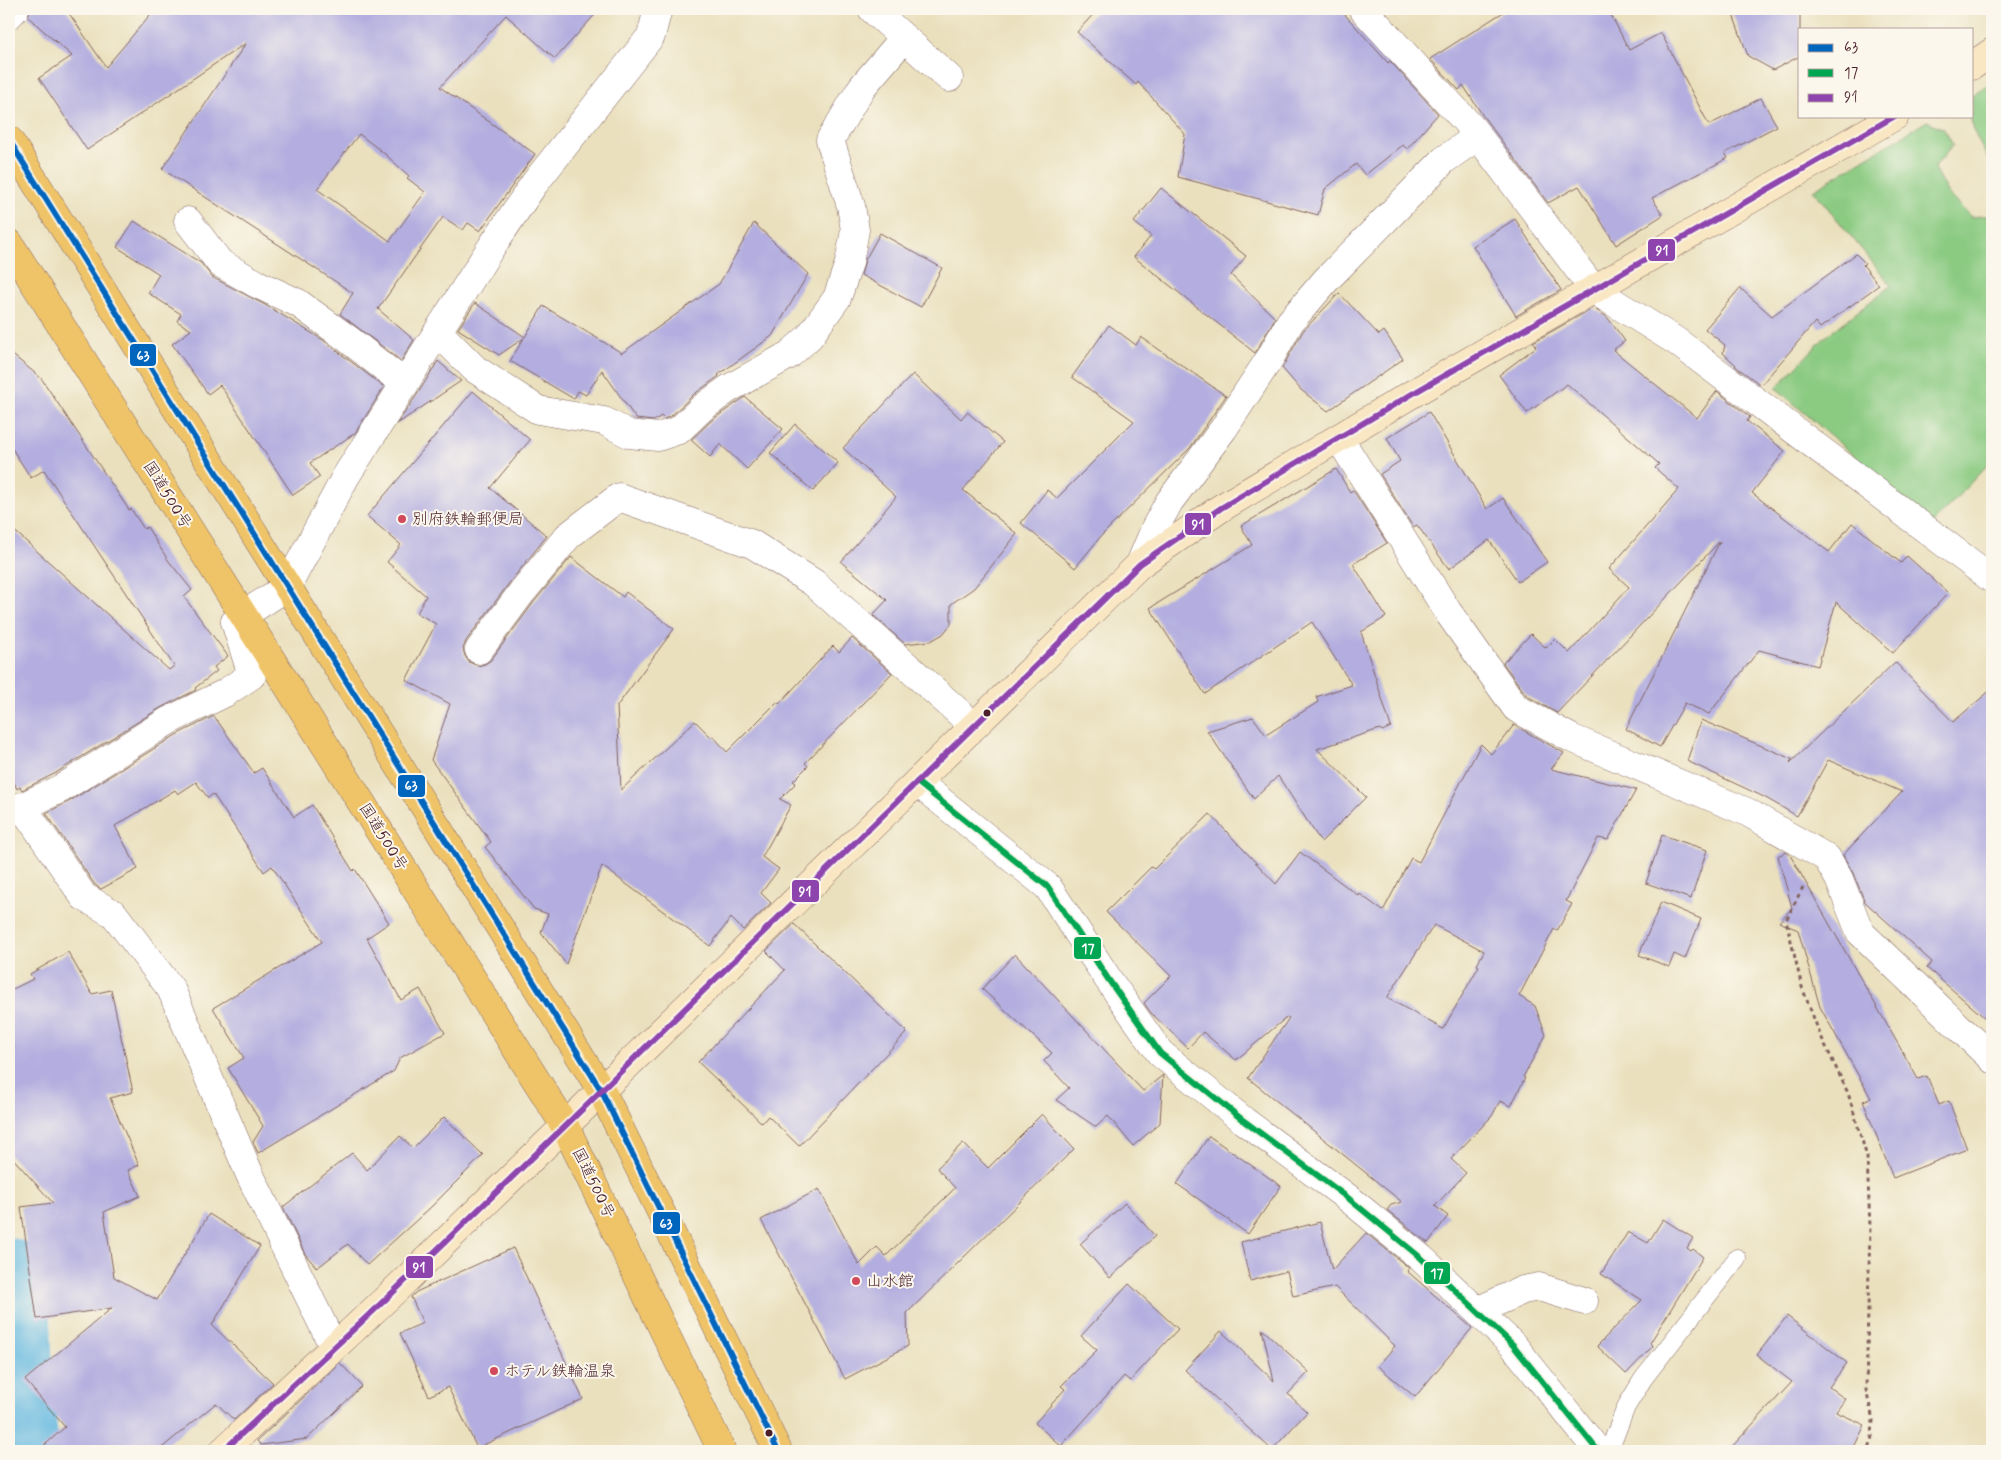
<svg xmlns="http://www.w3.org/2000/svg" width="2001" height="1460" viewBox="0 0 2001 1460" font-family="Mynerve,'Klee One',sans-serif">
	<rect width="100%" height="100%" fill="#fbf7ec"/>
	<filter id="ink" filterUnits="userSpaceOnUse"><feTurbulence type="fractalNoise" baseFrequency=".02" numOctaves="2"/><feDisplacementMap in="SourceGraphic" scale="10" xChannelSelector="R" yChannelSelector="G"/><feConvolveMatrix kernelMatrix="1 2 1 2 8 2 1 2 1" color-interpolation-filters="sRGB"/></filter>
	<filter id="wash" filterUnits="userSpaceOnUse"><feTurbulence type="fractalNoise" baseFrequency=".0096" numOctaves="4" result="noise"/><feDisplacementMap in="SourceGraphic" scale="20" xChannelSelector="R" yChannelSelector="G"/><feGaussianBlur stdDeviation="1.12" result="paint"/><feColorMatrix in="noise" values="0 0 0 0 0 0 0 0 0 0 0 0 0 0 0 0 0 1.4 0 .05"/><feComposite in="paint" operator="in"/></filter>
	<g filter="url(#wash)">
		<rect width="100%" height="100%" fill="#eae0bd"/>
		<g fill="#8aca81" stroke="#6a7456">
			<polygon points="1992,82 1992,167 1975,134 1970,116 1972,116 1972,96"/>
			<polygon points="1927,121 1944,129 1953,145 1934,168 1948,194 1971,217 1992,215 1992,460 1932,524 1776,388 1823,339 1891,285 1813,190"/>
		</g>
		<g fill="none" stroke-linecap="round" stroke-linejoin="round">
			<polyline stroke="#63b8e0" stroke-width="70" points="9,1273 16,1324 19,1396 24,1451"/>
		</g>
		<g id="blocks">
			<g fill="#b3aedf" fill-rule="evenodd">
				<path d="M30,9H66L106,67L155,9H600L555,59L506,15L440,87L535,154L480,231L468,223L463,230L443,217L378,309L414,340L401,361L340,314L353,293L162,169L246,43L87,150L39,78L72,56L28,17ZM359,134L385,154L409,176L407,178L425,192L390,241L317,189Z"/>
				<polygon points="1098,9 1340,9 1388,63 1390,61 1438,114 1407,149 1403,145 1365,175 1356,164 1325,189 1318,215 1178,177 1185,134 1138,82 1136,85 1077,32"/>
				<polygon points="1508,9 1608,9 1629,50 1661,33 1709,125 1761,98 1777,126 1725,153 1728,158 1652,198 1663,215 1616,245 1579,186 1548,203 1483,116 1463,85 1459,90 1430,59"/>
				<polygon points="1731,9 1800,9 1800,56 1773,70 1748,56"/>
				<polygon points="1161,188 1246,256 1231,275 1275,318 1255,353 1134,257 1151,236 1134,222"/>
				<polygon points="1515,219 1561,290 1516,316 1473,246"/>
				<polygon points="134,221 201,263 212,277 269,307 323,340 384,387 355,433 310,463 320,477 293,495 220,385 208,394 172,344 191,330 177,321 181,314 148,293 159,274 117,247"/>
				<polygon points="754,223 808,274 772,336 718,375 719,376 693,395 671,416 664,419 661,416 654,421 636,419 602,370 586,395 578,391 574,399 510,361 524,338 499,355 458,329 475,303 525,337 543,306 622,353 719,284"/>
				<polygon points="880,233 942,268 921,307 861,275 865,260"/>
				<polygon points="1856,254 1865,263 1863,265 1879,285 1820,328 1815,322 1761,385 1735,366 1736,365 1723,353 1725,345 1705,329 1740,288 1772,316"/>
				<polygon points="1339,293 1379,335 1384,331 1403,359 1328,411 1301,390 1282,368 1303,331"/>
				<polygon points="1593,308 1607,317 1625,341 1613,350 1697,418 1717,391 1750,417 1747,421 1785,451 1752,493 1829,552 1852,523 1901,563 1907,556 1948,593 1893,653 1836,602 1818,666 1759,650 1709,714 1685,703 1660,747 1626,729 1720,541 1557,713 1527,696 1503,663 1531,634 1546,648 1555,639 1569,653 1629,587 1609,569 1679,489 1655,468 1659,464 1567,384 1527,413 1499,375 1536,347 1533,342"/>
				<polygon points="1109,325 1136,345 1141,337 1226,396 1190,448 1102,535 1075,568 1021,523 1047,490 1057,498 1134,421 1072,377"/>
				<polygon points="9,352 41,378 129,510 131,509 144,529 147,527 168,560 192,590 184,597 228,656 214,667 217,671 195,688 196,690 160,708 54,774 22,790 20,787 17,789 9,772 9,526 169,670 174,666 44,470 31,478 9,444"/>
				<polygon points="438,361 461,381 397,424 418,393"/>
				<polygon points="913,374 961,419 967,412 1003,442 963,490 1017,534 974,588 951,604 951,624 943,634 931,641 905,644 873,615 887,600 841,562 896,497 843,448"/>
				<polygon points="473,391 530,440 490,488 547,536 510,582 466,641 463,649 465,656 469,662 478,666 485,664 491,660 534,602 571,557 623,597 626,592 674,629 617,706 621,790 695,721 711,737 713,736 727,752 777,702 779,704 833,646 839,652 852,638 892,673 805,763 808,766 793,781 796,783 780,799 791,805 762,857 779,869 761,893 771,903 743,930 731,918 710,946 602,866 566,964 541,932 548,914 534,909 485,847 491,842 431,760 450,704 406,680 436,624 417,613 426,596 387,562 401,545 367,516"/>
				<polygon points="745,397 783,429 747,469 720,444 710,457 691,440 712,420"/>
				<polygon points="1429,412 1487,509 1503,498 1547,562 1518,582 1489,540 1449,569 1417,525 1413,527 1380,474 1400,461 1387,438"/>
				<polygon points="795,424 838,463 813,491 770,453"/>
				<polygon points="1336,469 1350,492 1353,490 1387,543 1353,564 1386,617 1361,632 1391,727 1382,731 1380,729 1317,749 1366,797 1321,842 1278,776 1254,799 1207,731 1253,717 1266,735 1318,702 1316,697 1352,685 1312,622 1205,694 1150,608 1252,545 1241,526"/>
				<polygon points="1895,662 1953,722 1992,689 1992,1024 1927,968 1932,962 1865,902 1853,873 1843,855 1902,792 1828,760 1797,816 1764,797 1687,761 1701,720 1792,759 1790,763"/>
				<polygon points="214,716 254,773 262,768 294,817 312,805 353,871 355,869 389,923 367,938 401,1000 420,989 445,1033 400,1058 394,1071 258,1153 253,1142 263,1126 228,1068 244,1058 213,1008 322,942 272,866 264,872 213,794 208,798 196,782 178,794 175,790 115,826 138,869 101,889 95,885 46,813 70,801 176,735"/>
				<path d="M1514,725L1564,753L1551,769L1636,790L1608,840L1598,838L1566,901L1572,904L1557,931L1554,929L1519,996L1535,1006L1546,1035L1523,1077L1525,1078L1511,1106L1500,1101L1492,1116L1451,1159L1466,1173L1435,1206L1448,1216L1428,1243L1387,1210L1391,1205L1402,1202L1248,1078L1289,1018L1287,1017L1236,1060L1203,1032L1188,1048L1151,1013L1144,1003L1171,976L1106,912L1151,867L1154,869L1210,814L1276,884L1300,852L1359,896L1360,894L1383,911L1411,858L1419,862L1481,744L1491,754ZM1434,925L1484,951L1477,965L1479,966L1443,1029L1387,998Z"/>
				<polygon points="1662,835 1707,850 1691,899 1646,883"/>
				<polygon points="1786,852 1790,855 1918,1079 1927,1076 1939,1105 1949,1101 1967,1149 1893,1178 1863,1101 1871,1098 1820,1007 1798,930 1779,922 1792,908 1778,856"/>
				<polygon points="1661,902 1701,919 1685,959 1674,954 1669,967 1639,955"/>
				<polygon points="794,924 907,1032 799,1146 768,1116 762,1123 698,1062 785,970 766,951"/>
				<polygon points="68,952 92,994 111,990 133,1092 110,1098 139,1165 128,1170 140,1196 104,1212 114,1277 157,1300 209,1214 260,1246 212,1325 273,1383 234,1420 216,1403 158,1451 38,1451 65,1427 25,1380 112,1308 37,1319 21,1207 53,1203 9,1154 9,991 33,979 30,974"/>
				<polygon points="1015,954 1143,1091 1163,1075 1160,1123 1133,1146 1108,1116 1096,1127 1056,1100 1069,1088 1044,1061 1052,1053 982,989"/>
				<polygon points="1042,1114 1074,1149 907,1313 908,1346 845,1379 761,1220 819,1189 859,1265 877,1247 886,1256 955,1188 937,1168 963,1143 988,1168"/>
				<polygon points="444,1117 483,1155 431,1207 367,1265 348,1244 317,1268 305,1254 283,1207 352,1153 367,1170 400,1136 413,1148"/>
				<polygon points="1209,1136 1281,1186 1248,1234 1177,1184"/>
				<polygon points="1125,1203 1155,1236 1110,1278 1080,1244"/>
				<polygon points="1663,1219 1693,1238 1687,1248 1691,1251 1693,1249 1703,1257 1650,1343 1653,1346 1626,1374 1597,1346 1642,1300 1601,1274 1628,1232 1648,1243"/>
				<polygon points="1320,1222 1332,1270 1366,1233 1409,1268 1407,1271 1472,1328 1415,1397 1378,1366 1395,1346 1335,1287 1293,1296 1287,1271 1250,1281 1241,1242"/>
				<polygon points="513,1248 583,1399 477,1448 448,1387 429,1396 400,1333 423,1323 411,1297 416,1292"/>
				<polygon points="1129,1284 1178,1329 1130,1381 1124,1376 1061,1446 1035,1423 1065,1389 1061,1386 1097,1350 1081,1336"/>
				<polygon points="1787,1316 1847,1363 1829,1387 1845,1399 1836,1412 1865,1425 1852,1451 1728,1451 1792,1382 1757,1355"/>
				<polygon points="1262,1329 1309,1372 1288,1394 1307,1412 1272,1450 1185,1370 1221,1331 1274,1381"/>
				<polygon points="340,1363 362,1386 307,1439 261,1445 257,1441"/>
			</g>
		</g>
	</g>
	<g filter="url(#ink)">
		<use href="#blocks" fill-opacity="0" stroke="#82635e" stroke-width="1"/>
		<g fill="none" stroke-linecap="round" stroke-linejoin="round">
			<defs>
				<polyline id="service" points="1609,1451 1626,1407 1643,1379 1737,1258"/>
				<g id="minor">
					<polyline points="872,9 949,78"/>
					<polyline points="1363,9 1472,128 1594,290 1676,341 1992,579"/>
					<polyline points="9,15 15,9"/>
					<polyline points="188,221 220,263 257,284 298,303 348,339 405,384"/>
					<polyline points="438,332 475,369 538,410 604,421 629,434 658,437 679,430 702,408 728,389 789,355 809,337 837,298 849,263 855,230 851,206 830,140 862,87 904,38"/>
					<polyline points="1339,438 1448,612 1516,708 1571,738 1747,812 1827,858 1839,879 1860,932 1992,1059"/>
					<polyline points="1140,564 1156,526 1169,502 1224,428 1270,358 1290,322 1326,280 1444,160 1478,136"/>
					<polyline points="479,650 522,592 568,536 619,497 752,544 814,583 974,726"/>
					<polyline points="917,782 1048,887 1108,979 1160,1053 1244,1121 1348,1198 1421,1258 1513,1345 1598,1451"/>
					<polyline points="22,806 84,897 114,914 171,989 250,1175 333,1346"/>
					<polyline points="9,813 62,788 168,721 225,693 252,675 235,622 243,615 287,587 346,476 492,246 534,184 651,36 658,9"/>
					<polyline points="1477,1311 1523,1290 1539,1287 1584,1301"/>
				</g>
				<g id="secondary">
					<polyline points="1972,66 1992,52"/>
					<polyline points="223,1451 387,1298 565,1126 1140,564 1221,508 1412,394 1895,116"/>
				</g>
				<g id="trunk">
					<polyline points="9,140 601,1090 778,1451"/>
					<polyline points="9,243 565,1126 722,1451"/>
				</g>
			</defs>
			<use href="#service" stroke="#82635e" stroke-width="19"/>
			<use href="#minor" stroke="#82635e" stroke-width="29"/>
			<use href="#secondary" stroke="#82635e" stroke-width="29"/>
			<use href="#trunk" stroke="#82635e" stroke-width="29"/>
			<polyline stroke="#82635e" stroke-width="3" stroke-dasharray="4 4" stroke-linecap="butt" points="1803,887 1786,920 1802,987 1819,1032 1848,1093 1867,1157 1870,1227 1866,1390 1873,1420 1872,1437 1867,1451"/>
			<use href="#service" stroke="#fff" stroke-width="18"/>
			<use href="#minor" stroke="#fff" stroke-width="28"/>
			<use href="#secondary" stroke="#f9e7c3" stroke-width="28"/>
			<use href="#trunk" stroke="#efc469" stroke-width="28"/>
			<defs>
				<polyline id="bus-1" points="9,140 601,1090 778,1451"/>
				<polyline id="bus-2" points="917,782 1048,887 1108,979 1160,1053 1244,1121 1348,1198 1421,1258 1513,1345 1598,1451"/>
				<polyline id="bus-3" points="223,1451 387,1298 565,1126 1140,564 1221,508 1412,394 1895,116"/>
			</defs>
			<use href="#bus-1" stroke="#fbf7ec" stroke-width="10"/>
			<use href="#bus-2" stroke="#fbf7ec" stroke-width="10"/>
			<use href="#bus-3" stroke="#fbf7ec" stroke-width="10"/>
			<use href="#bus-1" stroke="#0065bd" stroke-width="6"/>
			<use href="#bus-2" stroke="#00a651" stroke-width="6"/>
			<use href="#bus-3" stroke="#8e44ad" stroke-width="6"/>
		</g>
	</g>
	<g fill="#d1495b" stroke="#fbf7ec" stroke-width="2">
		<circle cx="402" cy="519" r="5"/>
		<circle cx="856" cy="1281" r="5"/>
		<circle cx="494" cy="1371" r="5"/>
	</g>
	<g fill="#4a1f2b" stroke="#fbf7ec" stroke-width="2">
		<circle cx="987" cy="713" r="4.5"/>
		<circle cx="769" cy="1433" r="4.5"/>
	</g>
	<g text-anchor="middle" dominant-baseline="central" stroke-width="4" stroke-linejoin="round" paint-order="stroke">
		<g font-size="16" fill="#4a1f2b" stroke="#fbf7ec">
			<text transform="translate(167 495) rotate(58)">国道500号</text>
			<text transform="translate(383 837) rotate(58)">国道500号</text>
			<text transform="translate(593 1183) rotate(64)">国道500号</text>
		</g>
		<g font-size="16" fill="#4a1f2b" stroke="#fbf7ec" text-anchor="start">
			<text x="412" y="519">別府鉄輪郵便局</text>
			<text x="866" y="1281">山水館</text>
			<text x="504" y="1371">ホテル鉄輪温泉</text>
		</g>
	</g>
	<g stroke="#fbf7ec" stroke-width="2">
		<rect x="1647" y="238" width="29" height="24" rx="5" fill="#8e44ad"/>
		<rect x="129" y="343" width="28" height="24" rx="5" fill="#0065bd"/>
		<rect x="1184" y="512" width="28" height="24" rx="5" fill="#8e44ad"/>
		<rect x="397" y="774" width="29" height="24" rx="5" fill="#0065bd"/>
		<rect x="791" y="879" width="29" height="24" rx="5" fill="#8e44ad"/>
		<rect x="1073" y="936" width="29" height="24" rx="5" fill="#00a651"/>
		<rect x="652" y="1211" width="29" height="24" rx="5" fill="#0065bd"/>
		<rect x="405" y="1255" width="29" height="24" rx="5" fill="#8e44ad"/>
		<rect x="1423" y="1261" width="28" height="24" rx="5" fill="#00a651"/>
	</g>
	<g font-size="14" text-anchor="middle" font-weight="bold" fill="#fff">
		<text x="1662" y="255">91</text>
		<text x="143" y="360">63</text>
		<text x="1198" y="529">91</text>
		<text x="411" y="790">63</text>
		<text x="805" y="896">91</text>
		<text x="1088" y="953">17</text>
		<text x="666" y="1228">63</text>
		<text x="419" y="1272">91</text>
		<text x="1437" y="1278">17</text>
	</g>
	<rect width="2001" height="1460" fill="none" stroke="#fbf7ec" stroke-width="30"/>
	<rect x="1798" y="28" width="175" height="90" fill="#fbf7ec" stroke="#b4a19f"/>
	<rect x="1808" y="44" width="25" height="8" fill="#0065bd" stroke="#b4a19f"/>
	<text x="1844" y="52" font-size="15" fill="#4a1f2b">63</text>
	<rect x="1808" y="69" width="25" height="8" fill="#00a651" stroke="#b4a19f"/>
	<text x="1844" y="78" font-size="15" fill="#4a1f2b">17</text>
	<rect x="1808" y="94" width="25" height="8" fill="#8e44ad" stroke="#b4a19f"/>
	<text x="1844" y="102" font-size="15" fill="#4a1f2b">91</text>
</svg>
